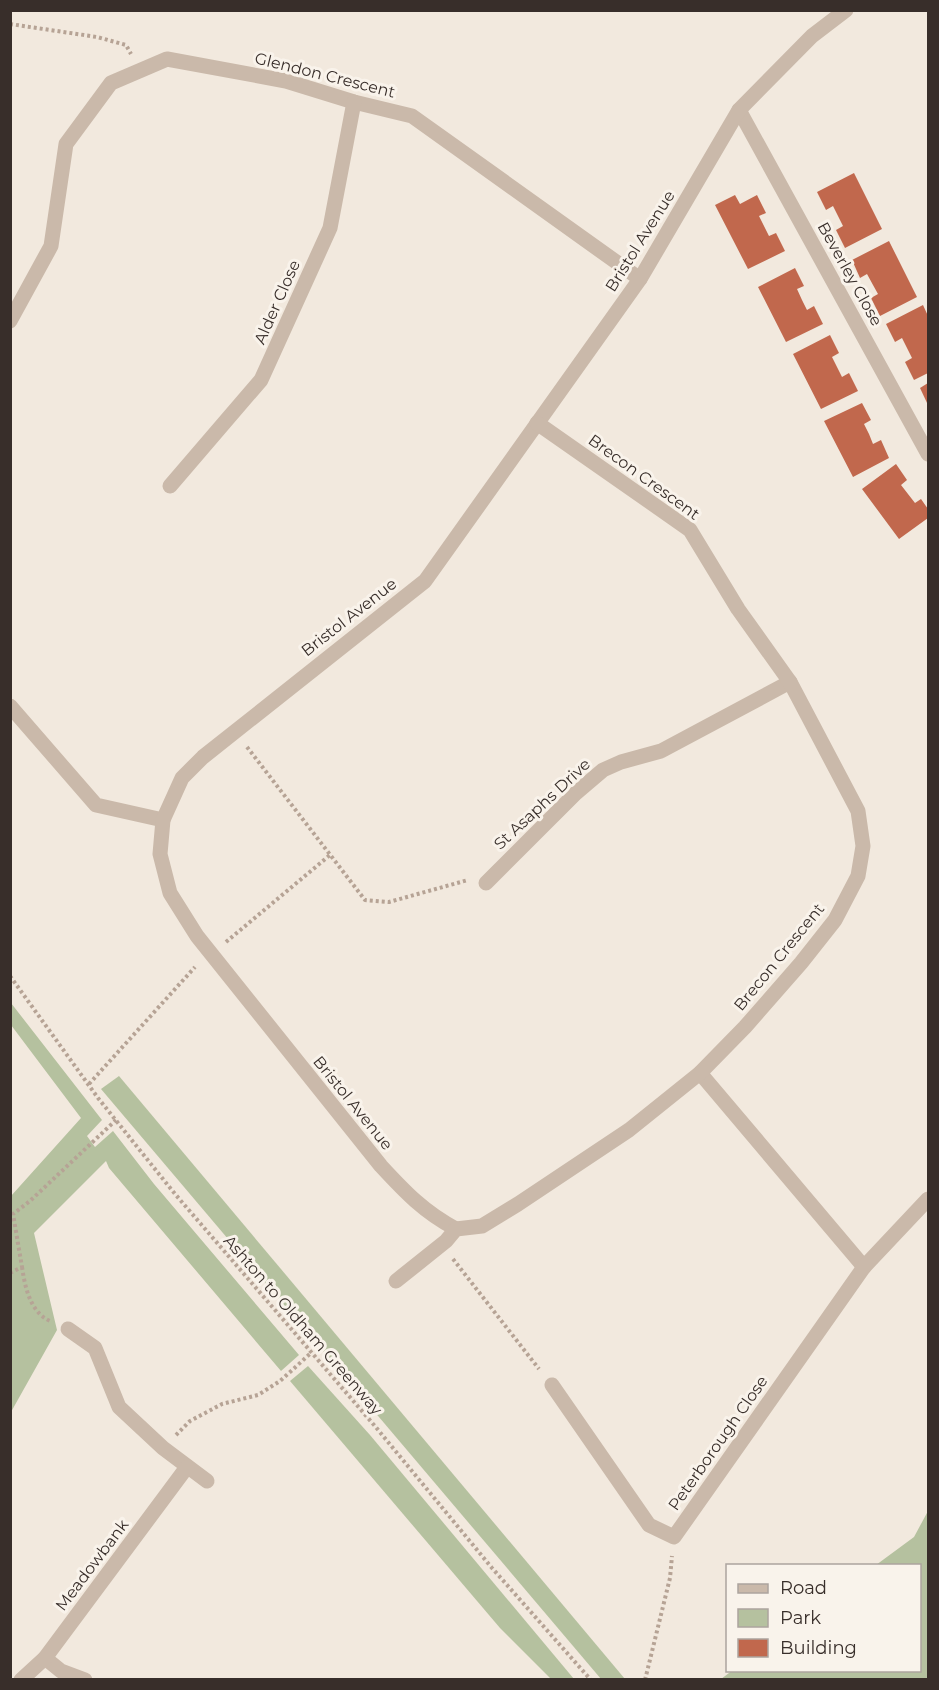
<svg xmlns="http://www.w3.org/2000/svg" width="939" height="1690" viewBox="0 0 939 1690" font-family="Montserrat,sans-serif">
	<rect width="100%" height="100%" fill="#f2e9de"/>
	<g fill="#b5c19f">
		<polygon points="11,1003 102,1120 87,1136 95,1147 113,1131 154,1184 299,1355 281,1371 109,1168 106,1161 34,1233 57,1330 11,1412 11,1196 81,1118 11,1025"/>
		<polygon points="119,1076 625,1679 601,1679 101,1089"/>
		<polygon points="308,1366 370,1435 574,1679 551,1679 500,1628 290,1381"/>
		<polygon points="928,1511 928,1679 721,1679 733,1670 920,1670 920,1566 876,1565 914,1537"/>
	</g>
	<g fill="#c1684d">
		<polygon points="854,173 882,229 845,248 836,230 843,226 833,206 826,210 817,192"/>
		<polygon points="735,195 740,204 757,195 766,213 759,216 769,236 776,233 785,251 748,269 715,205"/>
		<polygon points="889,241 917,297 880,316 871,298 878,294 873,285 867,274 860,278 852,260"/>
		<polygon points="795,268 804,286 797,289 802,300 807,310 814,306 823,324 786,342 758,287"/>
		<polygon points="923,305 928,316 928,373 914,380 905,362 912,358 902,338 895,342 886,324"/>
		<polygon points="830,335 839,353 832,357 842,377 849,373 858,391 821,409 793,354"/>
		<polygon points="928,383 928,405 920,388"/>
		<polygon points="862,403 871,420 864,424 869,434 873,444 881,440 889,458 853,477 824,421"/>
		<polygon points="896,464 907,480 901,485 915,503 921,499 928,509 928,518 899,539 862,489"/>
	</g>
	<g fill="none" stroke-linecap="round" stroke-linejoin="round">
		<g stroke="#b6a395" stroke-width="4" stroke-dasharray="3 3" stroke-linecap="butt">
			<polyline points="10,24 97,37 126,45 131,54"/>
			<polyline points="247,747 365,900 389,902 468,880"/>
			<polyline points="226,942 330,855"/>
			<polyline points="10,976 98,1098 175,1194 374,1425 492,1568 591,1680"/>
			<polyline points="89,1084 195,967"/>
			<polyline points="453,1259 539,1369"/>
			<path d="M22,1267C25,1287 30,1312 50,1321"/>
			<polyline points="10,1273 22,1267 13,1214 30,1201 116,1120"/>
			<polyline points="176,1435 190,1421 222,1404 258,1395 280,1381 311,1353"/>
			<polyline points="645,1680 670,1578 672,1556"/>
		</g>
		<g stroke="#cab9aa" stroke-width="15">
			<polyline points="739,110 928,454"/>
			<polyline points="10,321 51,246 66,144 111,83 167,59 286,81 354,102 412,116 640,279"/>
			<polyline points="170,486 261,380 330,228 354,102"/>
			<polyline points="10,706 96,805 163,820"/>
			<polyline points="486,883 576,793 603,770 621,762 661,751 790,682"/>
			<polyline points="700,1073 864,1267"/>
			<path d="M456,1229C424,1212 405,1192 381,1166L197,936L170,893L160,854L163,820L182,778L203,757L425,581L640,279L739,110L812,36L846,10"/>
			<polyline points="396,1281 446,1241 456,1229 482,1226 518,1204 629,1130 700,1073 745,1027 801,963 835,920 858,876 863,846 858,811 790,682 738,609 690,530 537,423"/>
			<polyline points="68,1329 95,1348 119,1407 163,1448 207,1481"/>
			<polyline points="552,1385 649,1525 674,1537 864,1267 928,1199"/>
			<polyline points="45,1658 61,1671 85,1680"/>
			<polyline points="21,1680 45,1658 187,1467"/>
		</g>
	</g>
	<g text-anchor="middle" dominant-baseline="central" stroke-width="6" stroke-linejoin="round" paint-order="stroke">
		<g font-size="16" fill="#382e2a" stroke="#f9f3eb">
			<text transform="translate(325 75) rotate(14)">Glendon Crescent</text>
			<text transform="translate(640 241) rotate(-58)">Bristol Avenue</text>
			<text transform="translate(850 274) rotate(61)">Beverley Close</text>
			<text transform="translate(277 302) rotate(-66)">Alder Close</text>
			<text transform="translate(644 477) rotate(36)">Brecon Crescent</text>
			<text transform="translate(349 617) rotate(-38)">Bristol Avenue</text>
			<text transform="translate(542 804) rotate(-43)">St Asaphs Drive</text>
			<text transform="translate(779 957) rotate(-51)">Brecon Crescent</text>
			<text transform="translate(353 1103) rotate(51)">Bristol Avenue</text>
			<text transform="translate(303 1325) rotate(49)">Ashton to Oldham Greenway</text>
			<text transform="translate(718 1443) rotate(-55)">Peterborough Close</text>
			<text transform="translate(92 1565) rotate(-53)">Meadowbank</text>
		</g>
	</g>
	<rect width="939" height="1690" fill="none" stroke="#382e2a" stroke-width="24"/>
	<rect x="726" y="1564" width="195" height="108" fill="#f9f3eb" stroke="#aca49e" stroke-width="1.5"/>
	<rect x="738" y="1584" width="30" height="9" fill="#cab9aa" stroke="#aca49e" stroke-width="1.5"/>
	<text x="780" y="1594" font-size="18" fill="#382e2a">Road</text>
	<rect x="738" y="1609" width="30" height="18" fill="#b5c19f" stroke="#aca49e" stroke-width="1.5"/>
	<text x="780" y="1624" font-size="18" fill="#382e2a">Park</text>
	<rect x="738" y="1639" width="30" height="18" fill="#c1684d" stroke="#aca49e" stroke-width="1.5"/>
	<text x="780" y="1654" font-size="18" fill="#382e2a">Building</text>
</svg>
